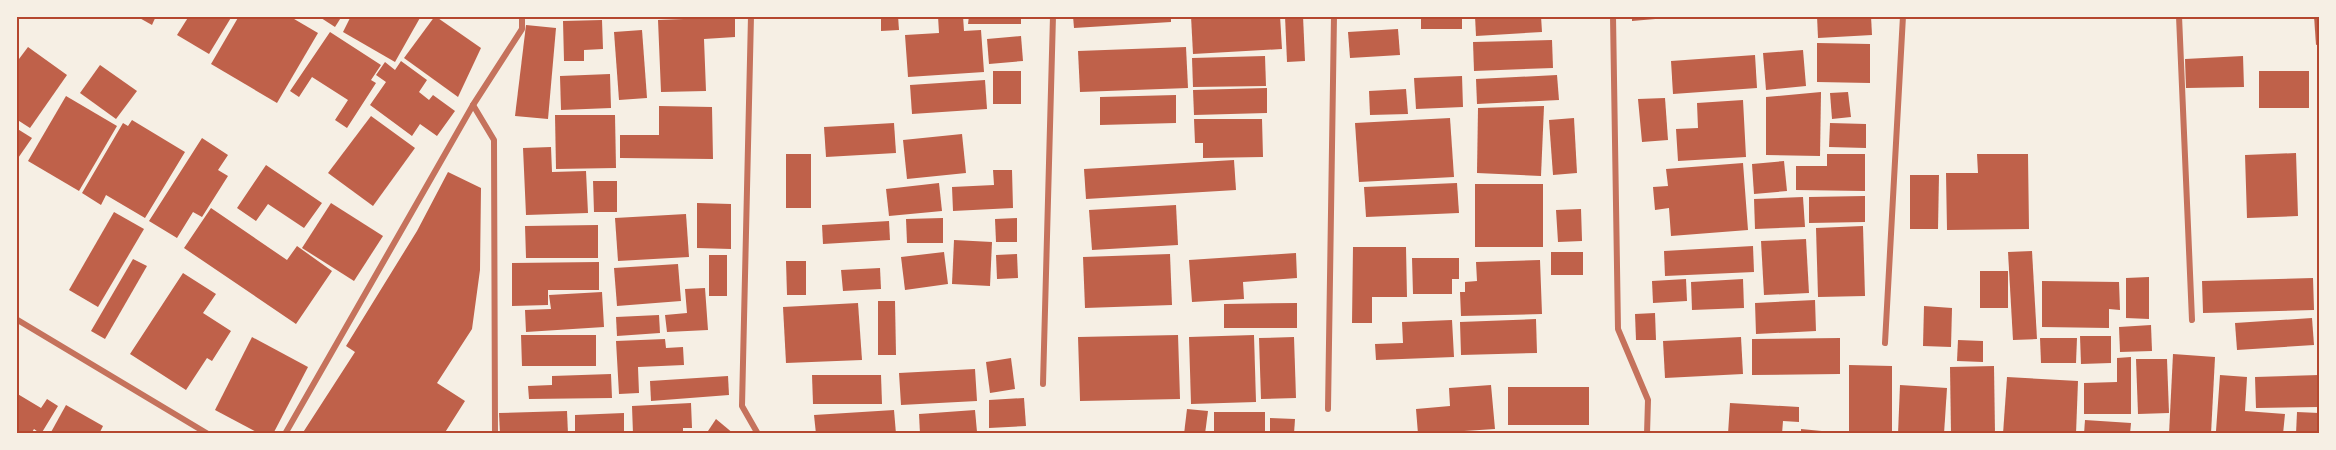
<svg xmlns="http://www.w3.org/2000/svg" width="2336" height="450" viewBox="0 0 2336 450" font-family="'Noto Sans',sans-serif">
	<rect width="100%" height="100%" fill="#f6efe4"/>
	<g fill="#bf614a">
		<polygon points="136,16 156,16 152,25"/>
		<polygon points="189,16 232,16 209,54 177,35"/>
		<polygon points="239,16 289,16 318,33 277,103 211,64"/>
		<polygon points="318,16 342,16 335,27"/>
		<polygon points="351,16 421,16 395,62 343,32"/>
		<polygon points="435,16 481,48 458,97 404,58"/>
		<polygon points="881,16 898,16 899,30 881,31"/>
		<polygon points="938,16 963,16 964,31 981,30 984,72 908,77 905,35 939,33"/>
		<polygon points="969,16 1021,16 1021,24 968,24"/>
		<polygon points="1073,16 1171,16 1171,22 1074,28"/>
		<polygon points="1191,16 1280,16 1282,49 1193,54"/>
		<polygon points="1285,16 1303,16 1305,61 1287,62"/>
		<rect x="1421" y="16" width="41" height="13"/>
		<polygon points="1475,16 1541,16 1542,32 1476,36"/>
		<polygon points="1632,16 1667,16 1667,18 1632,21"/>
		<polygon points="1817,16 1871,16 1872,35 1818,38"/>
		<rect x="2199" y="16" width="36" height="3"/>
		<polygon points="2314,16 2319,16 2319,44 2316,45"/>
		<polygon points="735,17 735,37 704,39 706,91 661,92 658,20"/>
		<polygon points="602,20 603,49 584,50 584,61 564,61 563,21"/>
		<polygon points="526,25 556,28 548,119 515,116"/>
		<polygon points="1398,29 1400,55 1350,58 1348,32"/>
		<polygon points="642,30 647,98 619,100 614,32"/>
		<polygon points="330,32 381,65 371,80 376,83 347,128 335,120 348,100 312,77 299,97 290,91"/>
		<polygon points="1021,36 1023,61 989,64 987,39"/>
		<polygon points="1552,40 1553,68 1474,71 1473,42"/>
		<polygon points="1817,43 1870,44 1870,83 1817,82"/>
		<polygon points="28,47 67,75 30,128 16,119 16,63"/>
		<polygon points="1186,47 1188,88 1080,92 1078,51"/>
		<polygon points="1803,50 1806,86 1766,90 1763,53"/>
		<polygon points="1755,55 1757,88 1673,94 1671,61"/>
		<polygon points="1265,56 1266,86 1193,87 1192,58"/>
		<polygon points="2243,56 2244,87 2186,88 2185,59"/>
		<polygon points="401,61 427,80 419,92 429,100 433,95 455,111 437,136 420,124 412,136 370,105 386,82 376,75 385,62 395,70"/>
		<polygon points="100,65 137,91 116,119 80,93"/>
		<rect x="993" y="71" width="28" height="33"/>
		<rect x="2259" y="71" width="50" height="37"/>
		<polygon points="610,74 611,108 561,110 560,76"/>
		<polygon points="1557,75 1559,100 1477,104 1476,79"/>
		<polygon points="1462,76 1463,107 1416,109 1414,78"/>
		<polygon points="985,80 987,109 912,114 910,85"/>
		<polygon points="1267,88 1267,113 1194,115 1193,90"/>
		<polygon points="1406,89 1408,114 1370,115 1369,91"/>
		<polygon points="1821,92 1820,156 1766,155 1766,97"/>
		<polygon points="1848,92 1851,117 1832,119 1830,93"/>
		<polygon points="1176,95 1176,123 1100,125 1100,97"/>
		<polygon points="66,96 117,126 79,191 28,161"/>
		<polygon points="1665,98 1668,140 1642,142 1638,99"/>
		<polygon points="1743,100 1746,157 1678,161 1676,129 1698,128 1697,103"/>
		<polygon points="659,106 712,107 713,159 620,158 620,135 659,135"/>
		<polygon points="1544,106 1541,176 1477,173 1478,108"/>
		<polygon points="555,115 615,115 616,168 556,169"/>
		<polygon points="371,116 415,148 373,206 328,173"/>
		<polygon points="1450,118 1454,177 1359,182 1355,123"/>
		<polygon points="1574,118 1577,173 1553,175 1549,120"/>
		<polygon points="1194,119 1262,119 1263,157 1203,158 1203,143 1195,143"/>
		<polygon points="132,120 185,152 145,218 106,195 101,205 82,193 123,123 128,126"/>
		<polygon points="894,123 896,153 826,157 824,127"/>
		<polygon points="1830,123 1866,124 1866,148 1829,147"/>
		<polygon points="16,128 32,138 16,161"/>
		<polygon points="962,134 966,173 907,179 903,140"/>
		<polygon points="202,138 228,155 218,170 228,176 202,217 193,212 177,238 149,221"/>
		<polygon points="551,147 552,172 586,171 588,213 526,215 523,148"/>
		<polygon points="2296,153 2298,216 2247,218 2245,155"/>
		<rect x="786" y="154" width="25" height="54"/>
		<polygon points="1827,154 1865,154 1865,191 1796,190 1796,166 1827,166"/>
		<polygon points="1977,154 2028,154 2029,229 1947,230 1946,173 1978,173"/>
		<polygon points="1234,160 1236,190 1086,199 1084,169"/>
		<polygon points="1784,161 1787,191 1754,194 1752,164"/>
		<polygon points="1743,163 1748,230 1671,236 1669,208 1655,210 1653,187 1668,186 1666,169"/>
		<polygon points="266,165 322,203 304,228 268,204 256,221 237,208"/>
		<polygon points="993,170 1012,170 1013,208 953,211 952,187 994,185"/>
		<polygon points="448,172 481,188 480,270 472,329 437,383 465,401 444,434 302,434 355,352 346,346 417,231"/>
		<polygon points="1910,175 1939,175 1938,229 1910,229"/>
		<polygon points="593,181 617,181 617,212 594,212"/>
		<polygon points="939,183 942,211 889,216 886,189"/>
		<polygon points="1457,183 1459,213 1366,217 1364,187"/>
		<rect x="1475" y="184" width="68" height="63"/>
		<polygon points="1865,196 1865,222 1809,223 1809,197"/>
		<polygon points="1803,197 1805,227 1755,229 1754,199"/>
		<polygon points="331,203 383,236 354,281 302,248"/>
		<polygon points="697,203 731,204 731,249 697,248"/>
		<polygon points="1176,205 1178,245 1092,250 1089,210"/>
		<polygon points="211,208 287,260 297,246 332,271 296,324 184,248"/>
		<polygon points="1581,209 1582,241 1558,242 1556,210"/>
		<polygon points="114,212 144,229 98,307 69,290"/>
		<polygon points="686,214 689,257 618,261 615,218"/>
		<polygon points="943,218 943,243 907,243 906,219"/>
		<polygon points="1017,218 1017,242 996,242 995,219"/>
		<polygon points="889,221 890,240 823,244 822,225"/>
		<polygon points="598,225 598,258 526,258 525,226"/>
		<polygon points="1863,226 1865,296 1818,297 1816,228"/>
		<polygon points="1806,239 1809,293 1764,295 1761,241"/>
		<polygon points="954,240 992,242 990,286 952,284"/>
		<polygon points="1753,246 1754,272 1665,276 1664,251"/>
		<polygon points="1353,247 1406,247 1407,297 1372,297 1372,323 1352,323"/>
		<polygon points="2032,251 2037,339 2013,340 2008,252"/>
		<polygon points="944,252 948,284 905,290 901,257"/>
		<rect x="1551" y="252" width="32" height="23"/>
		<polygon points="1296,253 1297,278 1243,282 1244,299 1192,302 1189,260"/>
		<polygon points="1017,254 1018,278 997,279 996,255"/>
		<polygon points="1170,254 1172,305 1085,308 1083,257"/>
		<rect x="709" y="255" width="18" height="41"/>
		<polygon points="1412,258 1459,258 1459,279 1452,279 1452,294 1413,294"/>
		<polygon points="133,259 147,266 105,339 91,331"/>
		<polygon points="1540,260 1542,314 1461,316 1460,292 1465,292 1465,282 1477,281 1476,262"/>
		<polygon points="786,261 806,261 806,295 787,295"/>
		<polygon points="599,262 599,290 548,290 548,305 512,306 512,263"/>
		<polygon points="678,264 681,301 617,306 614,268"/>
		<polygon points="880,268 881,289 843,291 841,270"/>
		<rect x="1980" y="271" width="28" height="37"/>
		<polygon points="183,273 216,294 203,313 231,331 212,361 207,358 186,390 130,354"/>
		<polygon points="2149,277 2149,319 2126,318 2126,278"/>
		<polygon points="2313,278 2314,310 2203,313 2202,281"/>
		<polygon points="1686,279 1687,301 1653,303 1652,281"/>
		<polygon points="1743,279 1744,308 1692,310 1691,282"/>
		<polygon points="2042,281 2119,282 2120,310 2109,309 2109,328 2042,327"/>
		<polygon points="705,288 708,330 667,332 665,315 687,313 685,289"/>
		<polygon points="602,292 604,327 526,332 525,310 551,309 549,295"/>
		<polygon points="1815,300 1816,331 1756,334 1755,303"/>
		<polygon points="878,301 895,301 896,355 878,355"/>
		<polygon points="858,303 862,360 786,363 783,307"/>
		<polygon points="1297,303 1297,328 1224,328 1224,304"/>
		<polygon points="1924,306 1952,308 1951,347 1923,346"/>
		<polygon points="1655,313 1656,340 1636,340 1635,314"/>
		<polygon points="659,315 660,333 617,336 616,317"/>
		<polygon points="2312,318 2314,345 2237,350 2235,323"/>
		<polygon points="1536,319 1537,353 1461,355 1460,322"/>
		<polygon points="1452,320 1454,357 1376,360 1375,344 1403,343 1402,322"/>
		<polygon points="2151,325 2152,351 2120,352 2119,327"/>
		<polygon points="521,335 596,335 596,366 522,366"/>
		<polygon points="1178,335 1180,399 1080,401 1078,337"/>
		<polygon points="1254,335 1256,402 1191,404 1189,337"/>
		<polygon points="2080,336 2111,336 2111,363 2081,364"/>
		<polygon points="252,337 308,367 273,434 260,434 215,410"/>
		<polygon points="1294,337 1296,398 1261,399 1259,338"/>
		<polygon points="1741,337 1743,374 1665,378 1663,341"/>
		<polygon points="1840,338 1840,374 1752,375 1752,339"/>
		<polygon points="2040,338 2077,338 2076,363 2041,363"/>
		<polygon points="665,339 666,348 683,347 684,365 638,367 639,393 619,394 616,341"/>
		<polygon points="1958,340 1983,341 1983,362 1957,361"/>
		<polygon points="2173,354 2215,357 2211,434 2169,434"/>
		<polygon points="2131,357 2131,414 2084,414 2084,383 2117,382 2117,358"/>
		<polygon points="1011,358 1015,389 990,393 986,362"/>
		<polygon points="2136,359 2167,359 2169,413 2138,414"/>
		<polygon points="1849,365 1892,366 1892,434 1849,434"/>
		<polygon points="1994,366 1995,434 1951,434 1950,367"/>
		<polygon points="975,369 977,401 901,405 899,373"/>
		<polygon points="611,374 612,398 529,399 528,386 552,385 552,376"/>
		<polygon points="812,375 881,375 882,404 813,404"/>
		<polygon points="2220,375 2247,377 2245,411 2285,414 2283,434 2216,431"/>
		<polygon points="2319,375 2319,407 2256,408 2255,377"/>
		<polygon points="728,376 729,395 651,401 650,381"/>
		<polygon points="2007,377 2078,381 2076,434 2003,434"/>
		<polygon points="1491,385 1495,429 1418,434 1416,409 1450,406 1449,388"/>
		<polygon points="1900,385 1947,388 1944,434 1898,434"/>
		<rect x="1508" y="387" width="81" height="38"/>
		<polygon points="16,393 41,408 47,399 58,406 41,434 34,429 31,434 16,434"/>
		<polygon points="1024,398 1026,426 989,428 989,400"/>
		<polygon points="691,403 692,428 683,428 683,434 633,434 632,406"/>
		<polygon points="1730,403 1799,407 1799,422 1783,421 1782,434 1728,434"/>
		<polygon points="66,405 103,426 99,434 50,434"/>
		<polygon points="1187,409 1208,411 1205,434 1184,434"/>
		<polygon points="894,410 896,434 816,434 814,415"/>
		<polygon points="975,410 977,432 920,434 919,414"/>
		<polygon points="567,411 568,434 500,434 499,413"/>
		<rect x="1214" y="412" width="51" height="22"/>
		<polygon points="2297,412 2319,413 2319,434 2296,434"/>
		<polygon points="624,413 624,434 575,434 575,415"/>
		<polygon points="1270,418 1295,419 1294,434 1270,434"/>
		<polygon points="716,419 734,434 706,434"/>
		<polygon points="2085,420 2131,423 2130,434 2084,434"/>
		<polygon points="1801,429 1832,432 1832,434 1801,434"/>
	</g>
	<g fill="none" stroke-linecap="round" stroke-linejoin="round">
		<g stroke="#c5725c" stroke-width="6">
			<polyline points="751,16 742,406 758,434"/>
			<polyline points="1613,16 1618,329 1648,400 1647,434"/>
			<polyline points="2179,16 2192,320"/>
			<polyline points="473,105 494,140 495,434"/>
			<polyline points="16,319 208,434"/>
			<polyline points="1885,343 1903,16"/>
			<polyline points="1043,384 1053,16"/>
			<polyline points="1328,409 1334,16"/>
			<polyline points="285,434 473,105 522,29 522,16"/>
		</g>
	</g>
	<rect width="2336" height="450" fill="none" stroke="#f6efe4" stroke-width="36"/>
	<rect x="18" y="18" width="2300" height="414" fill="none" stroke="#b5482f" stroke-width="2"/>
</svg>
